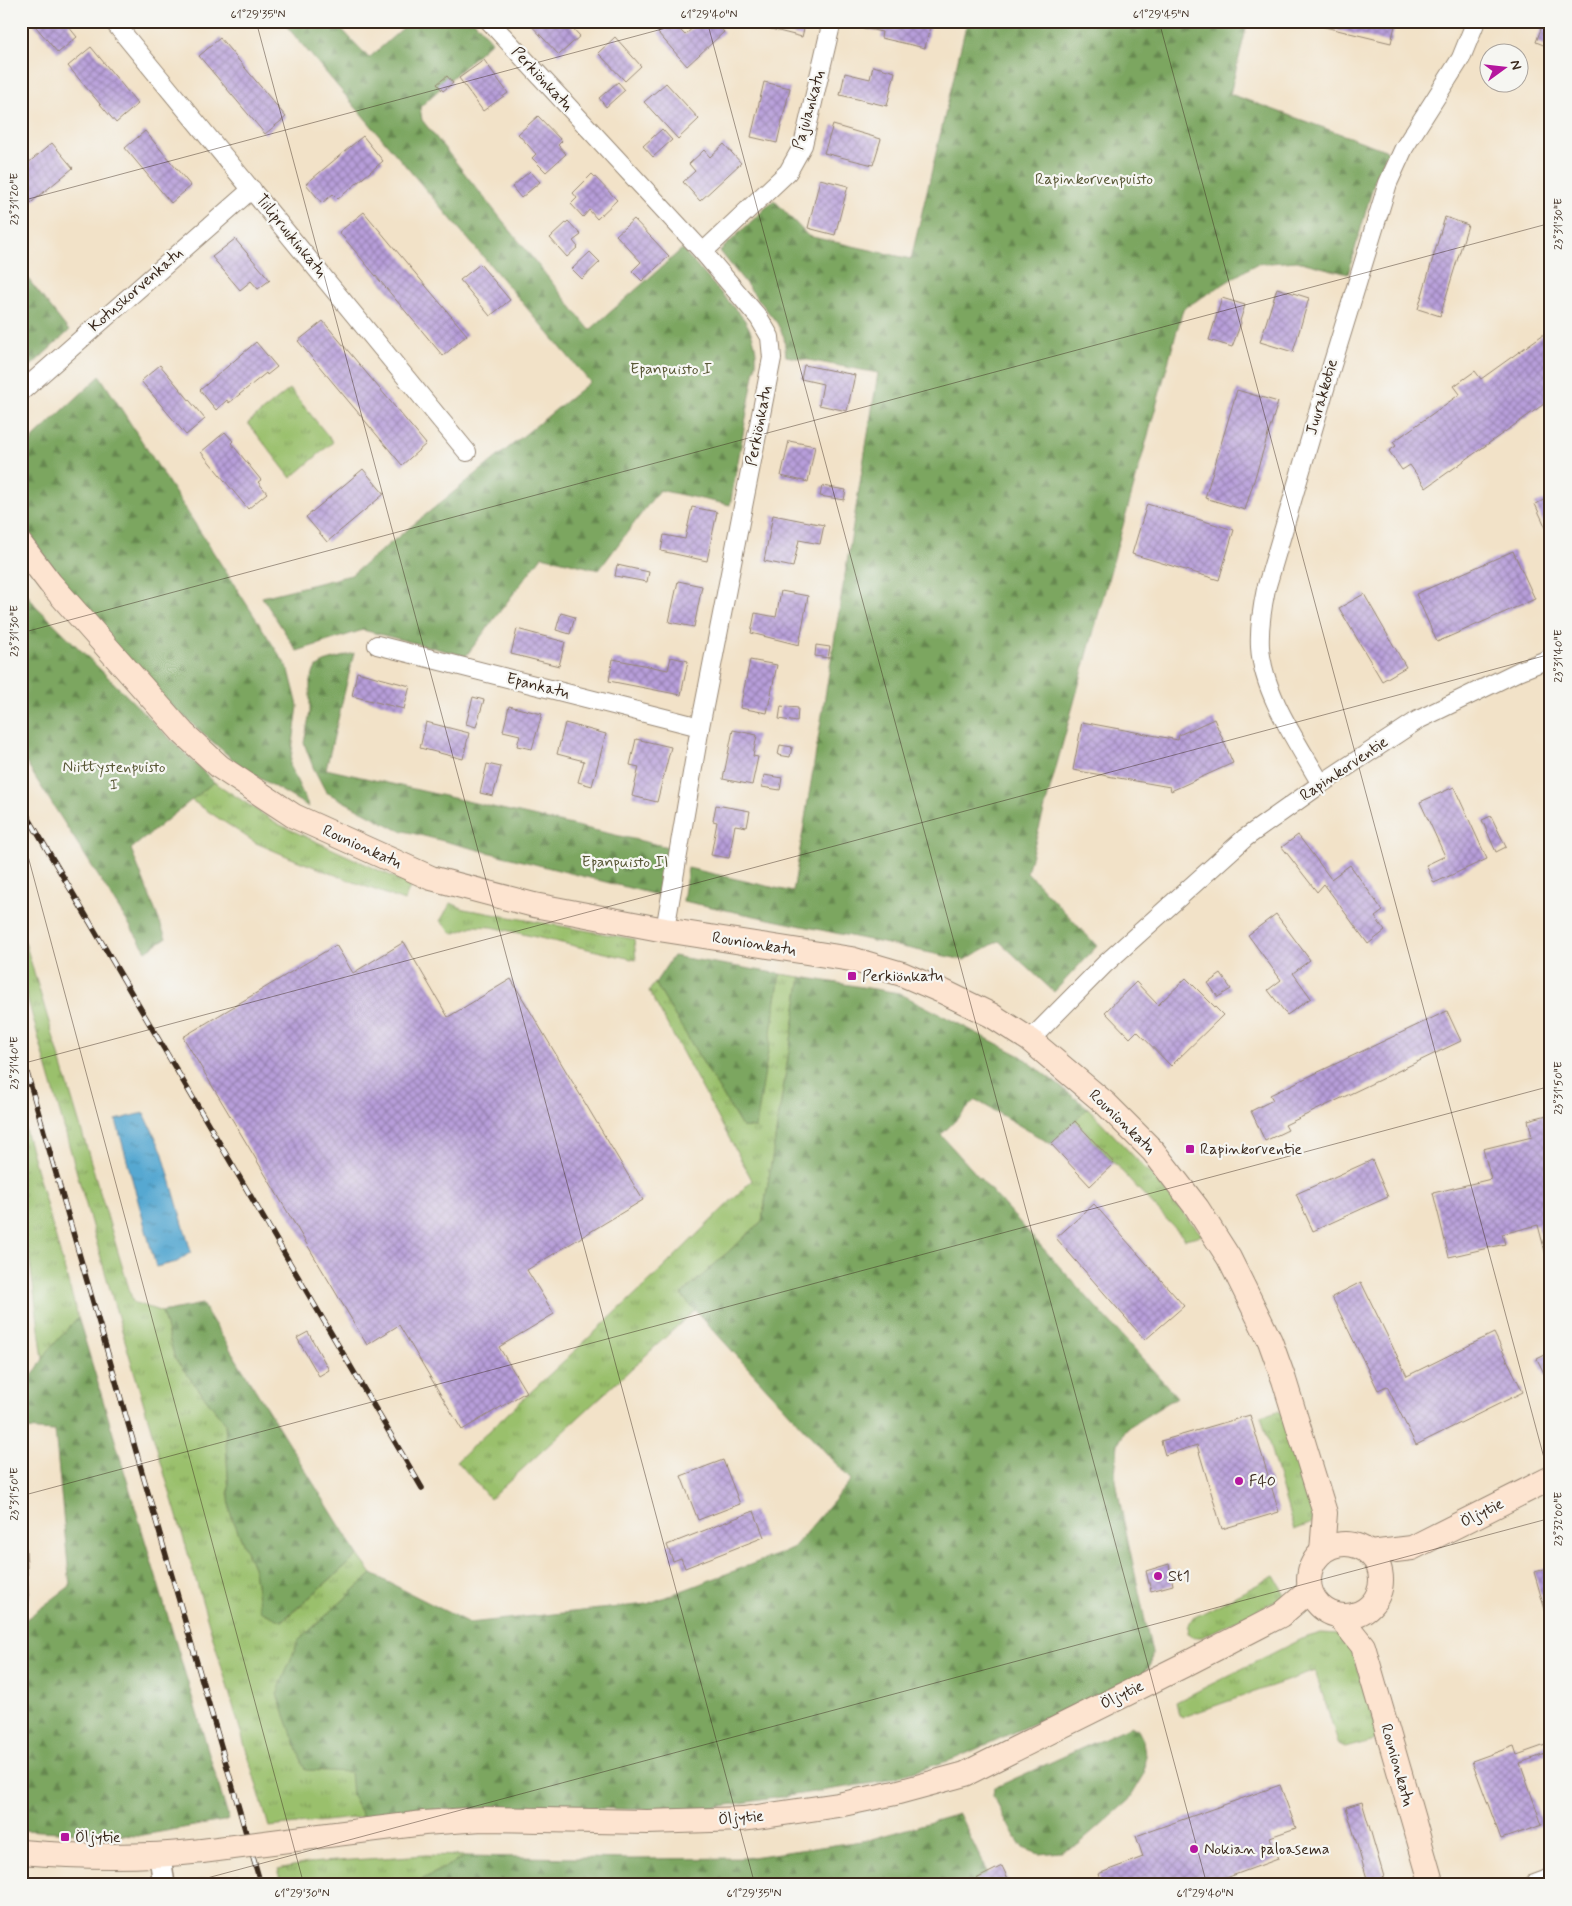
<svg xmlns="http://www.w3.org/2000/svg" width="1572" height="1906" viewBox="0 0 1572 1906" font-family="Mynerve,sans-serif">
	<defs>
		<pattern id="grass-tufts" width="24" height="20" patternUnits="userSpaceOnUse" patternTransform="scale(1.25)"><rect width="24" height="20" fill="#9ac06c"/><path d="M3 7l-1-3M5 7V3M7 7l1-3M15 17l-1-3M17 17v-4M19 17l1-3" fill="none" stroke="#7f9c58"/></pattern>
		<pattern id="forest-firs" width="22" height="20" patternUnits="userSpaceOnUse" patternTransform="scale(1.25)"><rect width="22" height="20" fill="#7ba660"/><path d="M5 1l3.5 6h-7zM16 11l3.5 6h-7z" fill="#66874f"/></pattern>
		<pattern id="water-ripples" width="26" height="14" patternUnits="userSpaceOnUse" patternTransform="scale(1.25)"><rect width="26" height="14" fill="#56a8d1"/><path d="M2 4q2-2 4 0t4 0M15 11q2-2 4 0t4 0" fill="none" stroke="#4889a9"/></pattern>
		<pattern id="building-cross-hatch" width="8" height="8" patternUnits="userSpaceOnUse" patternTransform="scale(1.25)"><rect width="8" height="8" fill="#b79eda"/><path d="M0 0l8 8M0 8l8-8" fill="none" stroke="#9681b0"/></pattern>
	</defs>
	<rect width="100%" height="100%" fill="#f6f6f2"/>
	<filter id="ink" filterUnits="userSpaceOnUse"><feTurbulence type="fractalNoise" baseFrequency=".02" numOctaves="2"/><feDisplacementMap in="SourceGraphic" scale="10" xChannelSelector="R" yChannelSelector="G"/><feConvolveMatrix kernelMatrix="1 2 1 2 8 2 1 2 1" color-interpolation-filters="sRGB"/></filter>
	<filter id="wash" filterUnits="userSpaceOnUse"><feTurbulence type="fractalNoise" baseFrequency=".0096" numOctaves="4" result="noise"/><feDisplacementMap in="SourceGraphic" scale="20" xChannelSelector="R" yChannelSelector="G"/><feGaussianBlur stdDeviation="1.12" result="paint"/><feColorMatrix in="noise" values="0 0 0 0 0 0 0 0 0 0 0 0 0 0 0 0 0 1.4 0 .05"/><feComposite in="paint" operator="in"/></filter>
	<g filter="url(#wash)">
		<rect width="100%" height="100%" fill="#f2e2c8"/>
		<g fill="url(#grass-tufts)" stroke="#6a7545">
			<polygon points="290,389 333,442 291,478 248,423"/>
			<polygon points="214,782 278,824 411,885 404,901 296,860 256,843 191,800"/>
			<polygon points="451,903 464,909 634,939 636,960 492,927 473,926 453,934 440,921"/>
			<polygon points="21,929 133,1302 162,1312 175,1359 225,1423 230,1512 254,1570 260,1611 283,1621 358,1555 372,1574 298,1641 351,1772 352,1796 363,1817 269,1827 113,1300 21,976"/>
			<polygon points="780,974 801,977 762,1221 681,1295 695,1310 490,1499 457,1461 659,1272 752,1180 649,991 655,983 742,1127 755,1128"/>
			<polygon points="1088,1108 1155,1179 1202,1235 1185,1239 1075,1121"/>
			<polygon points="21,1115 78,1317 43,1359 28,1247 21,1247"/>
			<polygon points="1278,1411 1285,1415 1315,1522 1294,1530 1261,1416"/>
			<polygon points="1274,1576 1286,1596 1202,1637 1192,1637 1188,1633 1189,1625 1193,1618"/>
			<polygon points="1321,1633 1340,1634 1350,1647 1378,1732 1375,1740 1345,1748 1339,1745 1315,1671 1183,1717 1179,1715 1176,1702 1301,1639"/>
			<polygon points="426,1855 466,1856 412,1885 283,1885 278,1869 308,1863"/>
		</g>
		<g fill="url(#forest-firs)" stroke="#5b683f">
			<path d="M282,21H334L369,58L411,21H474L492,41L420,107L422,120L590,330L682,249L744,319C753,334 757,346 756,363L730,505L659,490L599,570L542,556L466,656L363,630L297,651L262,597L351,575L590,382Z"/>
			<polygon points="967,21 1248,21 1230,94 1388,151 1375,179 1348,274 1297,261 1256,264 1183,309 1027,872 1097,946 1054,992 999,941 964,960 683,901 688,868 793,892 878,373 786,356 784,337 777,323 720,251 774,200 808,236 911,259"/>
			<polygon points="21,270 69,331 21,375"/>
			<polygon points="100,376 289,670 298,706 290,766 309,807 244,769 147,685 67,587 21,523 21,478 27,451 34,437"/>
			<polygon points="21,586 35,605 214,782 131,849 166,938 146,951 21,755"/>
			<polygon points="354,653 326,769 668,847 657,895 396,829 326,792 313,767 304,743 310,712 310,681 315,669 324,662"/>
			<polygon points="673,956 780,974 756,1128 742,1127 655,983"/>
			<polygon points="801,977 899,993 1021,1056 1088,1108 1051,1144 976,1100 941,1135 1177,1397 1127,1428 1118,1444 1115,1474 1121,1508 1152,1653 1151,1665 1141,1675 954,1759 880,1782 688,1811 558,1807 429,1810 363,1817 352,1796 350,1772 305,1770 277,1694 298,1641 372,1574 469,1623 647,1604 792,1549 851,1480 681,1295 762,1221"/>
			<polygon points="202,1304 358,1555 282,1621 260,1611 254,1570 230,1512 225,1423 175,1359 162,1312"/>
			<polygon points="78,1317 229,1820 137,1836 21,1830 21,1623 70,1586 55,1431 21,1429 21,1375 33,1375 48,1351"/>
			<polygon points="1131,1726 1138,1730 1143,1740 1145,1755 1144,1775 1129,1800 1078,1845 1061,1852 1039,1854 1023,1848 1011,1830 993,1796 994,1788"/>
			<polygon points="959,1814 988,1874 979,1885 412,1885 466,1856 633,1859 745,1858 868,1840"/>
			<polygon points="239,1874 242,1885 187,1885 187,1883"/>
		</g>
		<polygon fill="url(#water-ripples)" stroke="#486978" points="144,1113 162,1151 191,1252 177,1262 156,1267 116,1120"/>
		<g id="blocks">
			<g fill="url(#building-cross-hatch)">
				<polygon points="31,21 69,21 71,23 68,26 77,37 58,53"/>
				<polygon points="527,21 566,21 580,36 559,55"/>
				<polygon points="671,21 685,35 700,21 714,21 724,32 687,66 658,33"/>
				<polygon points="764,21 806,21 802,37 763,27"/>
				<polygon points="864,21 927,21 931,22 925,48 881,38 882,32 863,28"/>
				<polygon points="1300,21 1396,21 1391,43"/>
				<polygon points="1544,21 1551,21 1551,48 1536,42"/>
				<polygon points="615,37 641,66 625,81 598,53"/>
				<polygon points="220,38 286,117 265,134 199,56"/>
				<polygon points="91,47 138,104 116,123 68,66"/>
				<polygon points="484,60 508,93 483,111 459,78"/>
				<polygon points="873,66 895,72 887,106 840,95 845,73 870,79"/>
				<polygon points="447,76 453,83 443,91 437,84"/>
				<polygon points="618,82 625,90 606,107 599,98"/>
				<polygon points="764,82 790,88 777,143 751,137"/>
				<polygon points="666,83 699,119 678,139 644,102"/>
				<polygon points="538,116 562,141 558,145 566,154 546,172 532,158 536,154 518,134"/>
				<polygon points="833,125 881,139 873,165 824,153"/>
				<polygon points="662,129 672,140 653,157 643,146"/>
				<polygon points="145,131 191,186 171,203 125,148"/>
				<polygon points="363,136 383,161 338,199 333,194 322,203 306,184"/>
				<polygon points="52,143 73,168 21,211 21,169"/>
				<polygon points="724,144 741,163 700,201 683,182 695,171 689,164 704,150 710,157"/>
				<polygon points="530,171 540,182 521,198 512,187"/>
				<polygon points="592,174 617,200 597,219 589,210 583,217 571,204 577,198 573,193"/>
				<polygon points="820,179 848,186 835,235 808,228"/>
				<polygon points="364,212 467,335 443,356 339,232"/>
				<polygon points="1445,217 1468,225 1440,316 1418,309"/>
				<polygon points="634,219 669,256 642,281 632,271 641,262 616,235"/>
				<polygon points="568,221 581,235 573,241 578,247 567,257 550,238"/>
				<polygon points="235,239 270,280 258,289 251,281 240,290 212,257"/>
				<polygon points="590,252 600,262 582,279 572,269"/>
				<polygon points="480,264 510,300 490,316 460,280"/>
				<polygon points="1277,288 1309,298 1293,352 1260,342"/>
				<polygon points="1222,298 1245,305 1240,321 1241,323 1232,347 1209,340"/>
				<polygon points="323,321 426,444 402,465 298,341"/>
				<polygon points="1551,329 1551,399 1426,488 1410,465 1402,470 1389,451 1396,446 1393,442 1460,394 1454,386 1475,371 1481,379"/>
				<polygon points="256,342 277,367 267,375 266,373 229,403 227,400 216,410 200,390"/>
				<polygon points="160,365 205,419 186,435 141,381"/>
				<polygon points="804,365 855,375 847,411 819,405 823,384 801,379"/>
				<polygon points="1237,390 1278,402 1245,510 1205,498"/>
				<polygon points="225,432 233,441 231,443 261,480 258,482 267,493 248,509 201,452"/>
				<polygon points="789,441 815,446 808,482 781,476"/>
				<polygon points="363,469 384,494 327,542 306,517"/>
				<polygon points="822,486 846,490 844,500 820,496"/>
				<polygon points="1551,497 1551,539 1535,504"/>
				<polygon points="1147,504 1234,530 1219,580 1132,554"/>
				<polygon points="692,507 717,512 707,561 661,551 664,535 685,539"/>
				<polygon points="773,515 824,525 820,544 799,540 793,567 764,561"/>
				<polygon points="1513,551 1535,599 1437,642 1416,594"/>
				<polygon points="617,565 649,572 647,582 615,576"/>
				<polygon points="678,581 702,586 694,627 669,622"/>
				<polygon points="781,591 808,596 799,645 751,633 755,613 776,617"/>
				<polygon points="1364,594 1406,667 1382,681 1339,608"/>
				<polygon points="561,613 575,617 570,634 556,630"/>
				<polygon points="517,629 565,642 559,666 511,654"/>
				<polygon points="816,645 830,647 828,658 815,656"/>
				<polygon points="671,657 688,661 681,695 609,681 613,659 668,670"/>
				<polygon points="750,660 777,665 767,713 740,708"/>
				<polygon points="357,672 410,686 404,709 352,696"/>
				<polygon points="473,697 484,700 476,727 466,724"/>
				<polygon points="509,706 542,714 532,749 517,746 520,735 503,731"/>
				<polygon points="781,706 798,708 797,722 779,719"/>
				<polygon points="1214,719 1233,763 1171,791 1170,787 1073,770 1082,722 1178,740 1179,735"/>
				<polygon points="426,722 469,733 463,759 420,748"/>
				<polygon points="565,723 606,734 592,786 578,782 584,761 557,754"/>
				<polygon points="733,730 757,735 753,756 758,757 752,785 723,779"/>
				<polygon points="636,739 671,747 657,802 632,796 639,767 630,765"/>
				<polygon points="780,745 792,747 790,757 778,755"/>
				<polygon points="487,764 501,767 493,796 480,793"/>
				<polygon points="764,775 782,778 780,790 762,787"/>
				<polygon points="1454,787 1487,859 1434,883 1426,865 1445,856 1420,802"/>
				<polygon points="716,805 750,811 747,827 735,825 729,858 711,855 717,822 713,821"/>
				<polygon points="1491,816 1506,847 1496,852 1482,820"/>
				<polygon points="1298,835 1331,879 1350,865 1383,911 1375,917 1385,931 1368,944 1324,884 1317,892 1282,847"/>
				<polygon points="1276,914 1310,960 1293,973 1311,998 1287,1015 1268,990 1281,980 1248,935"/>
				<polygon points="404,942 448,1017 511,979 643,1200 527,1270 554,1314 499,1347 526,1392 462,1430 399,1325 367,1345 183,1037 336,945 353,973"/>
				<polygon points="1221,974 1231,989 1218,997 1208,983"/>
				<polygon points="1186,978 1223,1015 1171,1066 1137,1031 1130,1038 1105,1012 1136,982 1158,1005"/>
				<polygon points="1447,1011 1461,1041 1285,1125 1288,1130 1265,1141 1251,1111 1273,1100 1270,1095"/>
				<polygon points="1551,1114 1551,1275 1538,1225 1502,1234 1505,1244 1449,1257 1433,1193 1491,1179 1483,1149 1532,1137 1528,1120"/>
				<polygon points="1075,1121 1114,1163 1090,1186 1051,1144"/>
				<polygon points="1372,1160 1388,1197 1313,1231 1296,1194"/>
				<polygon points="1094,1204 1184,1306 1145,1340 1056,1238"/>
				<polygon points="1361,1282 1407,1376 1494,1333 1523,1392 1416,1445 1387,1386 1378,1390 1332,1297"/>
				<polygon points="308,1332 329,1370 319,1376 297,1338"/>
				<polygon points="1551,1352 1551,1387 1537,1359"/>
				<polygon points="1250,1415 1279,1512 1222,1529 1197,1445 1165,1455 1161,1441"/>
				<polygon points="723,1460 740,1504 698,1520 681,1476"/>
				<polygon points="754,1511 764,1537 685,1568 681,1558 673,1561 667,1545"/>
				<polygon points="21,1548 26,1548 29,1601 21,1601"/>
				<polygon points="1169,1564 1173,1585 1151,1591 1146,1571"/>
				<polygon points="1551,1567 1551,1627 1550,1627 1534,1572"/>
				<polygon points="1551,1743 1551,1752 1520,1763 1542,1825 1501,1839 1472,1761 1514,1746 1517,1755"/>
				<polygon points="1280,1785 1296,1828 1270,1837 1278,1859 1207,1885 1102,1885 1098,1874 1143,1857 1136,1836"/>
				<polygon points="1362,1802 1384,1877 1368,1882 1346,1807"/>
				<polygon points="1002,1866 1011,1885 979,1885 976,1879"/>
			</g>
		</g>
	</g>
	<g filter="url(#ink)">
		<use href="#blocks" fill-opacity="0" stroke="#968673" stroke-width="1"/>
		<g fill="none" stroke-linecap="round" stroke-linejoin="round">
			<defs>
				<g id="minor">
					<polyline points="113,21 467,452"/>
					<polyline points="489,21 703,252 759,318 770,337 772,358 700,727 665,930"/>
					<polyline points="703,252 788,172 803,145 832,21"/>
					<polyline points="21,392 252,189"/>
					<polyline points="377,645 700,727"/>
					<path d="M1321,784C1298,743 1263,694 1260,647C1259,627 1262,608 1266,589L1332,365L1388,183L1404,148L1461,58L1476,21"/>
					<polyline points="1030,1040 1105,964 1245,838 1321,784 1418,720 1519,671 1551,658"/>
					<polyline points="1532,1885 1551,1878"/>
				</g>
				<polyline id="tertiary" points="160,1856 164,1885"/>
				<g id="secondary">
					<polyline points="21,545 50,583 183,733 220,767 294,816 431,878 534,905 665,930 851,959 902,974 944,992 991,1015 1030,1040 1106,1104 1153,1151 1197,1208 1229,1258 1270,1341 1284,1380 1325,1513 1322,1552"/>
					<circle cx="1345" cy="1580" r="36"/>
					<polyline points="1370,1553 1412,1548 1551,1478"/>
					<polyline points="1339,1616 1363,1646 1432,1885"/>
					<polyline points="304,1838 424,1823 482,1819 647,1822 743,1819 838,1805 895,1793 965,1774 1184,1665 1281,1615 1310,1590"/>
					<path d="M21,1852C81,1857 142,1858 202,1851"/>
				</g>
			</defs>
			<use href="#minor" stroke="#968673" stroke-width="20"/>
			<use href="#tertiary" stroke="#968673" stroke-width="24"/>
			<use href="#secondary" stroke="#968673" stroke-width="26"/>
			<use href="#minor" stroke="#fff" stroke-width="18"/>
			<use href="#tertiary" stroke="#fff" stroke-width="21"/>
			<use href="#secondary" stroke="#fde4d0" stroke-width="24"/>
			<defs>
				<g id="rail">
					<polyline points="21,805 422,1488"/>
					<polyline points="21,1052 261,1885"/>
				</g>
			</defs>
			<use href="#rail" stroke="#3b2a1e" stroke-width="5.5"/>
			<use href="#rail" stroke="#f6f6f2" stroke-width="4" stroke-dasharray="11" stroke-linecap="butt"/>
			<defs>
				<polyline id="secondary-bridge" points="202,1851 304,1838"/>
			</defs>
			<use href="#secondary-bridge" stroke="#968673" stroke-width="26" stroke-linecap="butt"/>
			<use href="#secondary-bridge" stroke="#fde4d0" stroke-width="24"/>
		</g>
	</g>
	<path fill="none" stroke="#3b2a1e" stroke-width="1" stroke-opacity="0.45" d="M256,21L755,1885M707,21L1207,1885M1159,21L1551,1484M21,201L692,21M21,633L1551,223M21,830L304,1885M21,1064L1551,654M21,1496L1551,1086M181,1885L1551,1518"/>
	<g fill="#b5179e" stroke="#f6f6f2" stroke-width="2">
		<rect x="847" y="971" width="10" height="10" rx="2.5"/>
		<rect x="1185" y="1144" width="10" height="10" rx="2.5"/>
		<circle cx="1239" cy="1481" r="5"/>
		<circle cx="1158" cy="1576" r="5"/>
		<rect x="60" y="1832" width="10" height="10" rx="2.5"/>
		<circle cx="1194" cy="1849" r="5"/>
	</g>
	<g text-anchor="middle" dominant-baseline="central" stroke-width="4.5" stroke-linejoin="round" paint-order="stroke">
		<g font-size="16" fill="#3b2a1e" stroke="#f6f6f2">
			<text transform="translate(542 79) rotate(47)">Perkiönkatu</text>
			<text transform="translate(809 110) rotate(-74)">Pajulankatu</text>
			<text transform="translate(291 236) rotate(51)">Tiilipruukinkatu</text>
			<text transform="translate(136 290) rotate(-41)">Kotuskorvenkatu</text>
			<text transform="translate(1322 397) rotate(-74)">Juurakkotie</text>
			<text transform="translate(759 426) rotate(-79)">Perkiönkatu</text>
			<text transform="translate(538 686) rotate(14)">Epankatu</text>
			<text transform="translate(1344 769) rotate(-34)">Rapinkorventie</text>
			<text transform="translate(362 847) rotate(24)">Rounionkatu</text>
			<text transform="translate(754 944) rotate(9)">Rounionkatu</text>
			<text transform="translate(1122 1122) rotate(44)">Rounionkatu</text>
			<text transform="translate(1482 1513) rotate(-27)">Öljytie</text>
			<text transform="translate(1122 1695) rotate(-26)">Öljytie</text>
			<text transform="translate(1397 1765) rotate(74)">Rounionkatu</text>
			<text transform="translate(741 1818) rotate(-5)">Öljytie</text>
		</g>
		<g font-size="16" fill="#585735" stroke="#f6f6f2">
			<text x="1094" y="179">Rapinkorvenpuisto</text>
			<text x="671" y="369">Epanpuisto I</text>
			<text x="114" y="767">Niittystenpuisto<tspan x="114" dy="18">I</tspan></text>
			<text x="625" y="862">Epanpuisto II</text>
		</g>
		<g font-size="16" fill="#3b2a1e" stroke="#f6f6f2" text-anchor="start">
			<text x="862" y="976">Perkiönkatu</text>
			<text x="1200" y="1149">Rapinkorventie</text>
			<text x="1249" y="1481">F40</text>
			<text x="1168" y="1576">St1</text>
			<text x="75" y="1837">Öljytie</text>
			<text x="1204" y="1849">Nokian paloasema</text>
		</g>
	</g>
	<rect width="1572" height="1906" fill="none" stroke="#f6f6f2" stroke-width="55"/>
	<g transform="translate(1504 68) rotate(75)"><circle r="24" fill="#f6f6f2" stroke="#aba49d"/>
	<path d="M0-4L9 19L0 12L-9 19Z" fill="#b5179e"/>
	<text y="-8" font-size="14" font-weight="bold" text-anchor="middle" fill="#3b2a1e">N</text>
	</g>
	<rect x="28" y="28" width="1516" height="1850" fill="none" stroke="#3b2a1e" stroke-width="2"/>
	<g font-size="12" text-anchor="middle" fill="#3b2a1e">
		<text x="258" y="18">61°29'35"N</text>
		<text x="709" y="18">61°29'40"N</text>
		<text x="1161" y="18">61°29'45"N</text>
		<text transform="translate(14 199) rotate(-90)" y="4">23°31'20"E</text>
		<text transform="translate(1558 224) rotate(-90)" y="4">23°31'30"E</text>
		<text transform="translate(14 631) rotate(-90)" y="4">23°31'30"E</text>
		<text transform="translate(1558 656) rotate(-90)" y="4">23°31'40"E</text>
		<text transform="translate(14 1063) rotate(-90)" y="4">23°31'40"E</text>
		<text transform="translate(1558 1088) rotate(-90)" y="4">23°31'50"E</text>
		<text transform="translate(14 1494) rotate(-90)" y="4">23°31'50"E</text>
		<text transform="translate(1558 1519) rotate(-90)" y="4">23°32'00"E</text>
		<text x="302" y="1897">61°29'30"N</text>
		<text x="754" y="1897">61°29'35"N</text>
		<text x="1205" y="1897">61°29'40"N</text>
	</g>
</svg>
